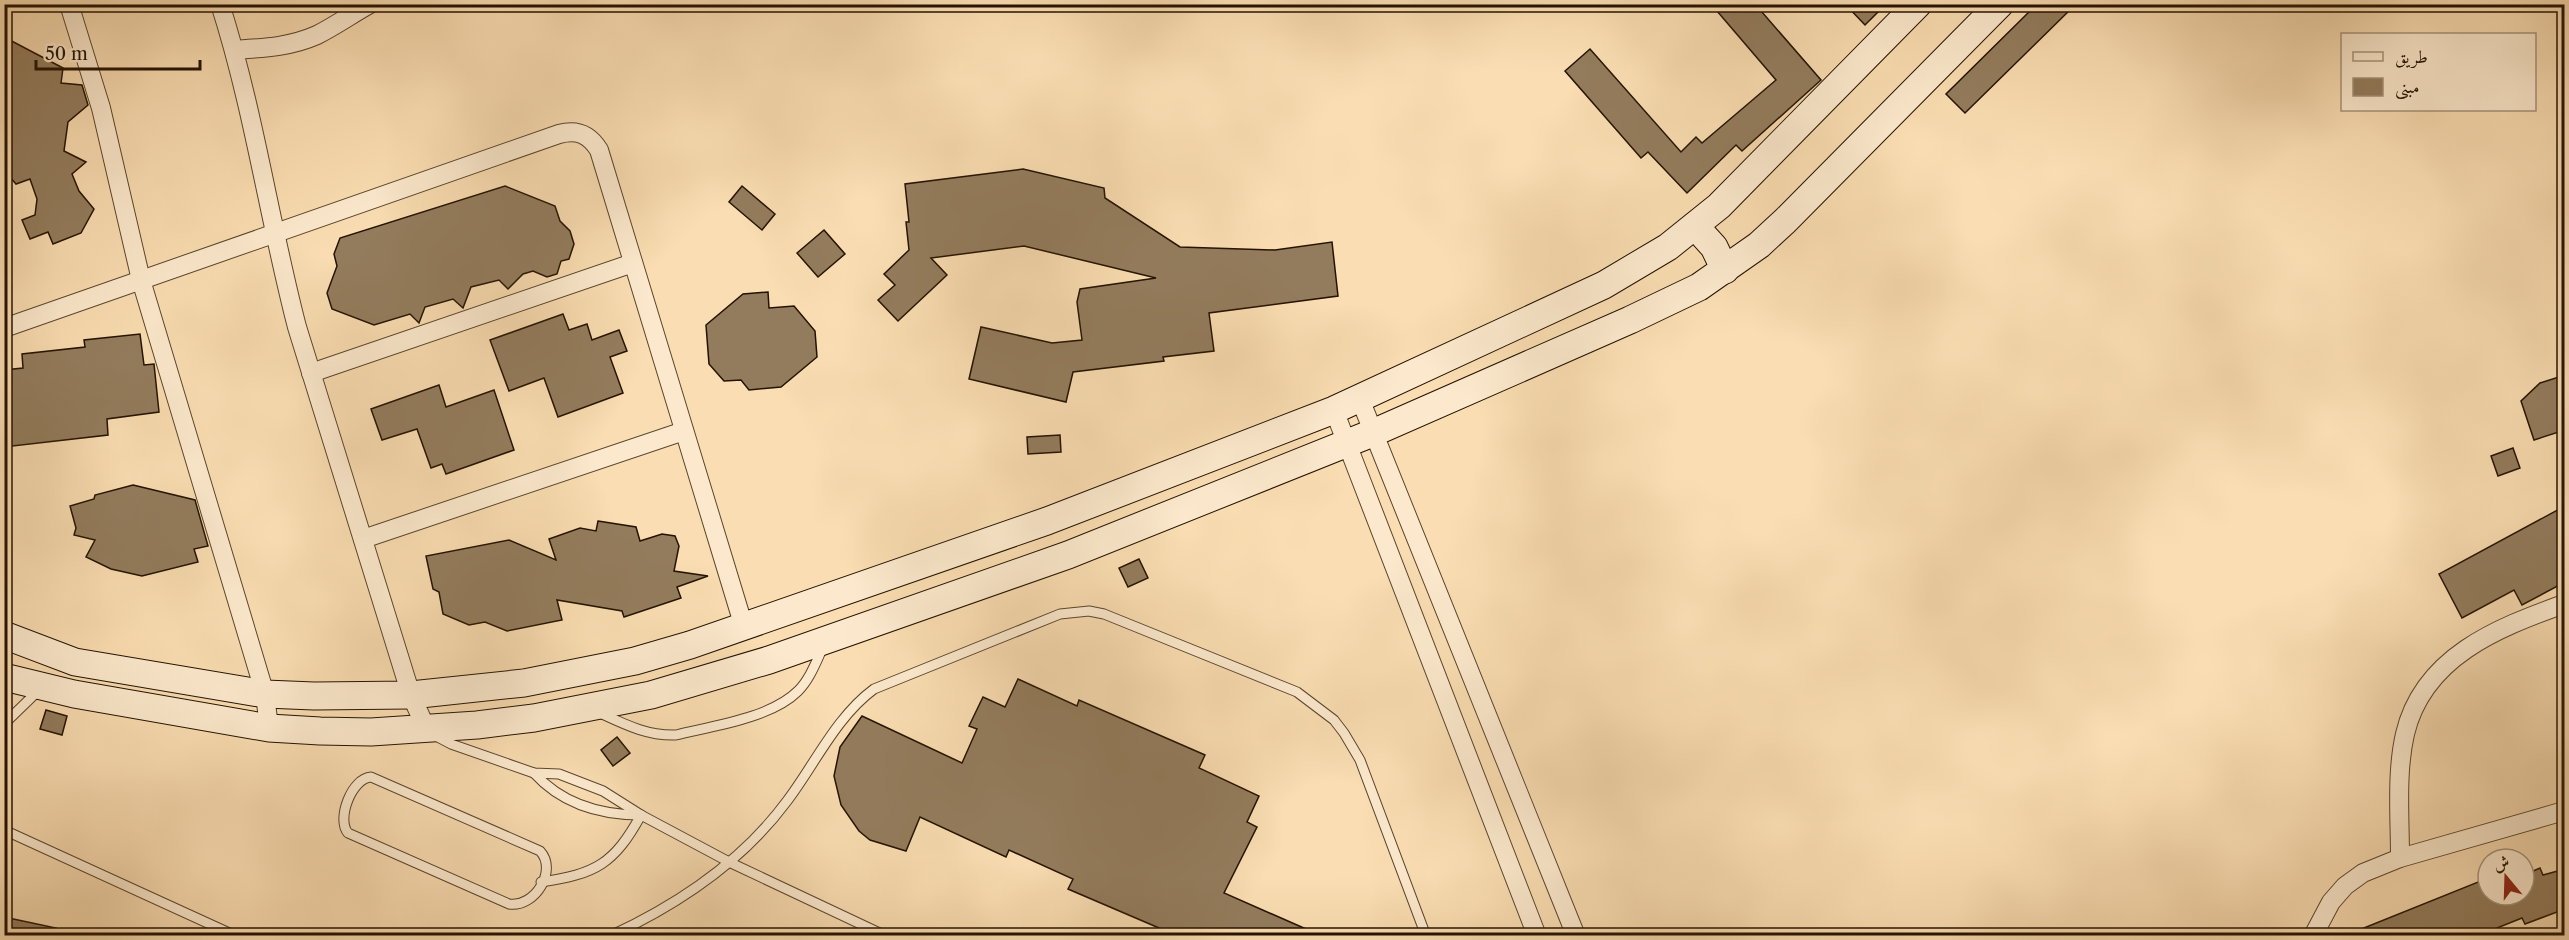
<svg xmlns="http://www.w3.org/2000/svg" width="2569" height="940" viewBox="0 0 2569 940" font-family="'Libre Caslon Text',Amiri,serif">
	<rect width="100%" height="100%" fill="#faddb2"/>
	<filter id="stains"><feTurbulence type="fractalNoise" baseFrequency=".00333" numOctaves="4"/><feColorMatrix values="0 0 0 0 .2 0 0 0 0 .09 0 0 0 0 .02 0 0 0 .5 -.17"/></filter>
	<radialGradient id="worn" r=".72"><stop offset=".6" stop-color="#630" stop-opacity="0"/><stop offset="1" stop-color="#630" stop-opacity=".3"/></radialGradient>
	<g fill="#937c5d" stroke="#241300" stroke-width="1.5">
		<polygon points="1711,4 1755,4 1821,80 1742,151 1736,145 1687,193 1648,152 1641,158 1565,71 1590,49 1681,152 1696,137 1702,143 1776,80"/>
		<polygon points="1845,4 1886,4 1865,25"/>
		<polygon points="2037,4 2076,4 1965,113 1946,94"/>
		<polygon points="4,37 63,68 61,83 82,85 88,105 68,122 64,151 86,162 72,174 79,191 94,209 81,233 53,244 48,232 30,239 22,220 35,215 37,199 30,179 16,184 4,170"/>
		<polygon points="1023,169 1104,188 1105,198 1180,247 1275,250 1332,242 1338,296 1209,313 1214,351 1163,357 1164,361 1073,372 1066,402 969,379 981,327 1052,343 1082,340 1077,302 1080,289 1156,278 1024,246 931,258 947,275 898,321 878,300 895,285 884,274 909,250 906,222 909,222 905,184"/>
		<polygon points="505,186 555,206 560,221 570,231 574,244 569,259 561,261 557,274 547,277 533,271 523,274 508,289 499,280 471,287 463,308 453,299 425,307 419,323 410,314 374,325 332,309 327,293 337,266 334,254 340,238"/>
		<polygon points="742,186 775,214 762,230 729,202"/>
		<polygon points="824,230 845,254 818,277 797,253"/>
		<polygon points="768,292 769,308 794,306 815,331 817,357 781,387 749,390 741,380 724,381 709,364 706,325 743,294"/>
		<polygon points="563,314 569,330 587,324 592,340 619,330 627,351 610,357 623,393 558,417 544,378 509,391 490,340"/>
		<polygon points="140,334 144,365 154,364 159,412 107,419 108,435 4,447 4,370 23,368 22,354 85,347 84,340"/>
		<polygon points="2565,375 2565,430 2534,440 2521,401 2540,383"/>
		<polygon points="439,385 446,407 494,390 514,450 446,474 442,464 431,468 417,429 382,440 371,409"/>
		<polygon points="1060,435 1061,452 1028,454 1027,437"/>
		<polygon points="2513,448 2520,468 2498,476 2491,456"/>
		<polygon points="133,485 195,500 208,546 194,549 198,562 142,576 111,569 86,557 95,540 74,535 76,528 70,506 94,499 95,495"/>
		<polygon points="2565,506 2565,582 2522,605 2514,590 2462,618 2439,574"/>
		<polygon points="598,521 636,527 640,541 662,534 675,536 679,546 674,571 708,576 677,587 681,598 624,617 622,611 557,600 562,620 507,631 485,622 469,625 443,614 439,592 433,589 426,556 509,540 556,560 549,539 580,528 596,531"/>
		<polygon points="1139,559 1148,578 1128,587 1119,568"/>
		<polygon points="1018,679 1077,706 1079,700 1205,755 1199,768 1259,796 1247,822 1257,827 1224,893 1322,936 1164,936 1166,931 1068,889 1073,879 1009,850 1006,857 920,817 906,851 870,840 859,831 841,805 834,776 840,747 862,716 962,763 977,729 969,726 983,697 1005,707"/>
		<polygon points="46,710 67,716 62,735 40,729"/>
		<polygon points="617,737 630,753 613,766 601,750"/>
		<polygon points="2540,868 2543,875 2565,869 2565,909 2525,924 2522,918 2477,936 2344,936 2488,878 2488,895 2524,895 2524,875"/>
		<polygon points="4,917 56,928 55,936 4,936"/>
	</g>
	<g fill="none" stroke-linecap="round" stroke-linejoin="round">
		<defs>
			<g id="lane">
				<path d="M598,712C624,724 647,736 676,735C713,726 771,718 798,691C810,679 816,662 823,647"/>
				<polyline points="4,724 39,690"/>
				<polyline points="432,734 451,744 534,773 559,774 603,791 641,815 731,863 886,936"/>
				<path d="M534,773C562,804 600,815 641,815"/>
				<path d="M371,777L540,851C558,870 535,908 509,904L348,833C336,819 352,778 371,777Z"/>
				<polyline points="4,830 236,936"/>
				<path d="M541,882C596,874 614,864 641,815"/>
				<path d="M610,936C679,904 742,862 787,801C815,764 836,717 874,689L1060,614L1089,611L1104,614L1297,692L1334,720L1344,733L1360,760L1426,936"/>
			</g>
			<g id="street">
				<polyline points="69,4 101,108 141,280 265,694 269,728"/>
				<path d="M220,4C254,110 269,220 297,327L411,695L426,728"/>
				<path d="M234,50C263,48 290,47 317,35C335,26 352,14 370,4"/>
				<path d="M4,328L559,134C577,129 589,134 599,150L744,627"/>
				<polyline points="311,373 633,263"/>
				<polyline points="1360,399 1576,936"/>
				<polyline points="1334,410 1537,936"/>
				<polyline points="363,539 684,431"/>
				<path d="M2400,858C2400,817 2396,773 2405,734C2423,657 2497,628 2564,604"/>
				<polyline points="2313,936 2331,902 2345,886 2363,873 2400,858 2564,811"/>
			</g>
			<g id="secondary">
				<polyline points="1695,226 1714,247 1725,270"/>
				<polyline points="4,635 75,662 265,694 314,696 411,695 524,683 635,661 690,645 1047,521 1334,410 1604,285 1668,247 1719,206 1918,4"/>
				<polyline points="4,677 74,694 269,728 320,731 371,732 477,725 534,718 651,695 769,660 1068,555 1375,432 1630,320 1699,287 1759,245 1785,221 2000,4"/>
			</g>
		</defs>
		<use href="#lane" stroke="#5a462c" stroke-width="11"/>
		<use href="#street" stroke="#5a462c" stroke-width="20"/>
		<use href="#secondary" stroke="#241300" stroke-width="29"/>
		<use href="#lane" stroke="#fce9cd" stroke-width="9"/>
		<use href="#street" stroke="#fce9cd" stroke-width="18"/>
		<use href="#secondary" stroke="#fce9cd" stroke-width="27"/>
	</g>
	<rect width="2569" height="940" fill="none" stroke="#faddb2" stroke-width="24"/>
	<rect x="6" y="6" width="2557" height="928" fill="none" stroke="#241300" stroke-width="3"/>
	<rect x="12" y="12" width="2545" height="916" fill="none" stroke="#241300" stroke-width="1.5"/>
	<rect x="2341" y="33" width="195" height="78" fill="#fce9cd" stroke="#a6937b" stroke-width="1.5"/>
	<rect x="2353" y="52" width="30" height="9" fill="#fce9cd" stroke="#a6937b" stroke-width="1.5"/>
	<text x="2395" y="63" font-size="18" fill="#241300">طريق</text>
	<rect x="2353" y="78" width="30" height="18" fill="#937c5d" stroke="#a6937b" stroke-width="1.5"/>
	<text x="2395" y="93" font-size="18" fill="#241300">مبنى</text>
	<g transform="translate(2506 877) rotate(341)"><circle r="28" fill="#fce9cd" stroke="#a6937b" stroke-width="1.5"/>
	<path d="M0-4.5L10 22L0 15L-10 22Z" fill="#8f2418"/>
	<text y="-9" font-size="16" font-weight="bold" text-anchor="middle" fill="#241300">ش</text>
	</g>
	<path d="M36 60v9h164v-9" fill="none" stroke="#241300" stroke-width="3"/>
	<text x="45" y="60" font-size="18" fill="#241300" stroke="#fce9cd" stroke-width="4.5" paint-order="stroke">50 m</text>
	<rect width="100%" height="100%" filter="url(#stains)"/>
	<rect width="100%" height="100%" fill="url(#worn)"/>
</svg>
